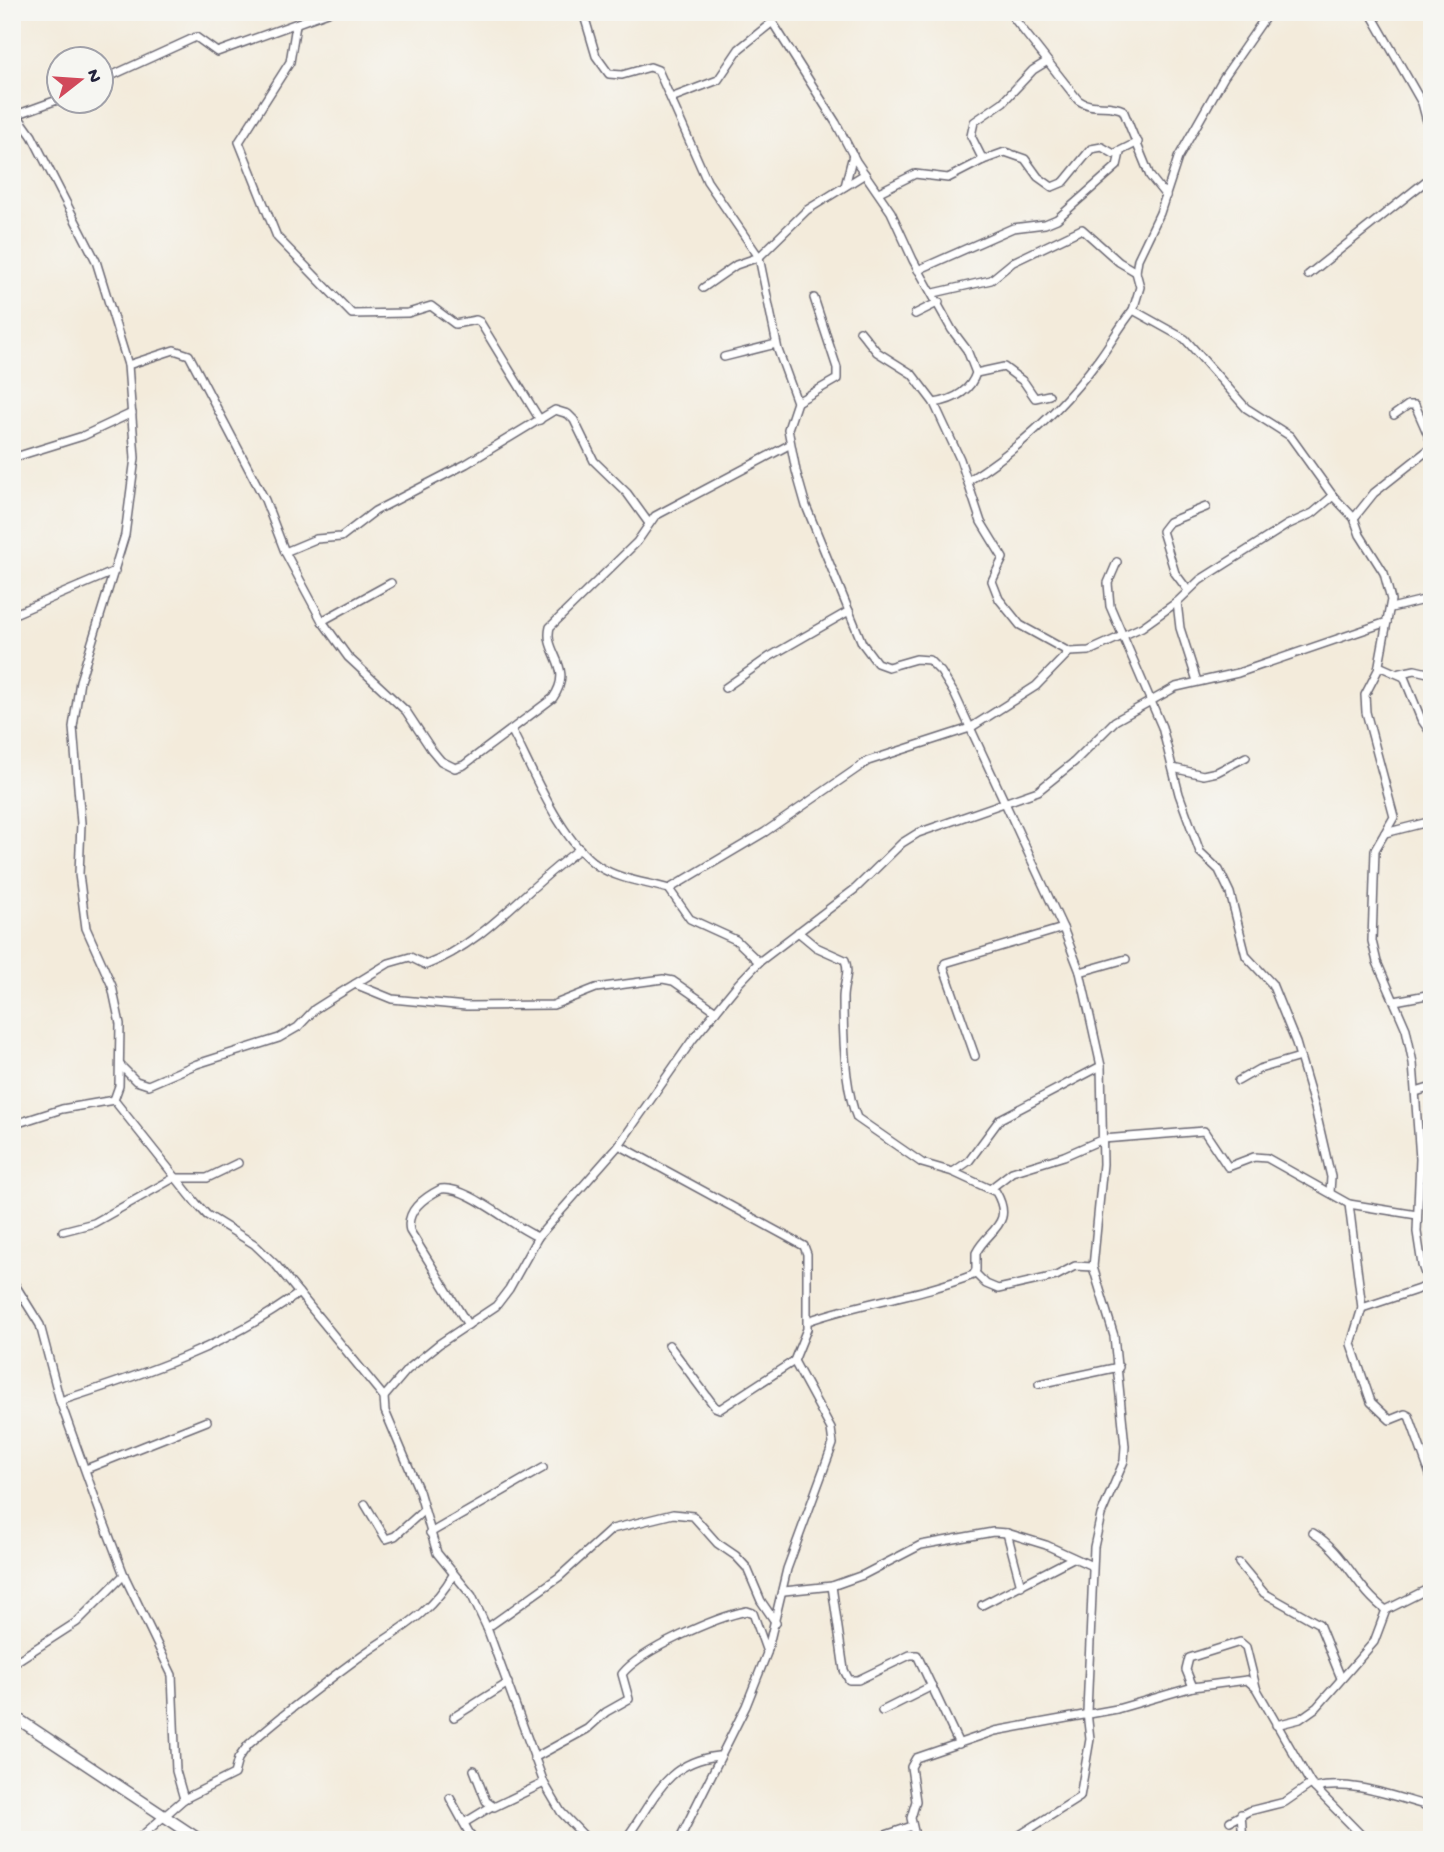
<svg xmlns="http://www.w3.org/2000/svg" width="1444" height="1852" viewBox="0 0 1444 1852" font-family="'Gochi Hand',sans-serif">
	<rect width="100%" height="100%" fill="#f6f6f2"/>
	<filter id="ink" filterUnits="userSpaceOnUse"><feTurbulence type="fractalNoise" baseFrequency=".0143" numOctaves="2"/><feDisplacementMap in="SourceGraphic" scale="14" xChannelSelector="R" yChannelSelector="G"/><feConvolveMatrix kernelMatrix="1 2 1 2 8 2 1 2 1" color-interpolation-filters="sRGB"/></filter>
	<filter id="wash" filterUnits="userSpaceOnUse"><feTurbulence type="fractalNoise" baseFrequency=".00686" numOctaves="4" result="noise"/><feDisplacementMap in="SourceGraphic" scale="28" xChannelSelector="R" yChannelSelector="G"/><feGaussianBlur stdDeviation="1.57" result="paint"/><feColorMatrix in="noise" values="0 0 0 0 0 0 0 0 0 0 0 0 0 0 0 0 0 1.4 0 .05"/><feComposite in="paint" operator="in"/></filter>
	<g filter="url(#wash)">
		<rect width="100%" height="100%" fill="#f3ebdb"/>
	</g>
	<g filter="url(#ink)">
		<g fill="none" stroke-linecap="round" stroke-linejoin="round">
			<defs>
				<g id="street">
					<polyline points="583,12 596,56 609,74 622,75 650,67 658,70 707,181 759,257 778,350 797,402 788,429 796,471 806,506 862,643 877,663 888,667 916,659 929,660 941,672 955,695 1063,928 1080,972 1101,1066 1103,1164 1093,1267 1114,1336 1125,1446 1124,1461 1101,1515 1094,1547 1087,1712 1090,1739 1080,1797 1012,1840"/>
					<path d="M766,12L836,123L856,161L891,212L913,260L952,330L967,350L976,373C970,392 953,400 934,403"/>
					<path d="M1009,12L1078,100C1093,111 1108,102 1123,110L1150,176L1166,196"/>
					<polyline points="1370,12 1422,103 1432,140"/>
					<polyline points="296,25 290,62 239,142 277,237 352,314 408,313 431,306 455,324 476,320 480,322 540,420"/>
					<polyline points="102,80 196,37 217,52 328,12"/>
					<polyline points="671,98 718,80 739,49 770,24"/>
					<polyline points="17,115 32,136 96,261 128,365 135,458 125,535 80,681 73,727 81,823 79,874 86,928 112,986 120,1024 119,1086 114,1100"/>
					<polyline points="13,116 60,99"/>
					<polyline points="983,160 971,136 974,122 1003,102 1033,70 1046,62"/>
					<polyline points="1432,165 1432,183"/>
					<polyline points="845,186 853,155"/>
					<polyline points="879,192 915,174 948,178 983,160 1005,152 1025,159 1038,177 1052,187 1064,182 1091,149 1102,147 1114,154 1138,142"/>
					<polyline points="918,270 1013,228 1045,224 1057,219 1117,166 1120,153"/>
					<polyline points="1308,275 1431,177"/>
					<polyline points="703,288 736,265 759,257 807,210 865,174"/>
					<polyline points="934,293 991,280 1013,262 1082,229 1119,262 1136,272"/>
					<polyline points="1133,310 1140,287 1136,272 1138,259 1160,213 1178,158 1224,77 1269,12"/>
					<polyline points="915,314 939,302"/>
					<polyline points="860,331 877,352 912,374 934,403 960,459 981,522 1003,558 992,581 999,599 1020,625 1069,652 1089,651 1142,627 1177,602 1200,580 1287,525 1313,513 1333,496"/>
					<polyline points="724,357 776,344"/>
					<path d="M128,365L174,350L189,355L265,500L285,552L322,621L348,657L406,711L431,749L441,761L455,768L464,765L553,698C575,666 543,653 550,627L637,542L655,516L789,445"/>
					<polyline points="976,373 1004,367 1024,382 1035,398 1049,395"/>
					<polyline points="797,402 837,379 837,368 814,298"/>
					<polyline points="1394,415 1408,405 1415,405 1432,444"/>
					<polyline points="12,458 83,436 132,413"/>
					<path d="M968,481C1020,448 1062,409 1099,359C1111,343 1120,326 1133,310L1185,339L1246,408L1290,436L1333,496L1354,518L1360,535L1384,573L1391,600L1378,670L1365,695L1366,712L1394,817L1375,850L1372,941L1377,962L1406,1029L1413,1063L1420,1159L1417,1232L1422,1265L1432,1294"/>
					<polyline points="1354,518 1374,493 1432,447"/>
					<polyline points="285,552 316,539 341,537 375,511 466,464 555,410 568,414 574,420 594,461 627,493 648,522"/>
					<polyline points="1117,562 1108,583 1110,606 1162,727 1179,794 1200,852 1219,870 1230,893 1246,956 1272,984 1296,1043 1315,1108 1331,1177 1330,1192"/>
					<polyline points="1187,589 1175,573 1162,531 1169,522 1206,507"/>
					<polyline points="1177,602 1180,628 1197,681"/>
					<polyline points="1391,608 1432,598"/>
					<polyline points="12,615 115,571"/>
					<polyline points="322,621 391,583"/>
					<polyline points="1379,666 1404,677 1421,719 1432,735"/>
					<polyline points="1400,673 1415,670 1432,674"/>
					<polyline points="725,688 769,657 849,611"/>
					<path d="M512,731C533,771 560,840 598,866C620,880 645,882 669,889L690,919L736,940L759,962"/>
					<polyline points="1173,768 1203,775 1217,772 1246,757"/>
					<polyline points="1385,833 1432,821"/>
					<polyline points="669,889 765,832 868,761 970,728 1036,686 1069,652"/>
					<path d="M798,932L816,947L845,960C850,973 843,985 843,998C843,1032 844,1088 857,1118L922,1163L953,1172L996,1192C1015,1225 988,1229 976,1253V1270L973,1275C919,1296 861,1302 808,1321"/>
					<polyline points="1080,972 1126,959"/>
					<polyline points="355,984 392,999 466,1006 553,1005 596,988 663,979 673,981 716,1011"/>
					<polyline points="1395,1001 1432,994"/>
					<polyline points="975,1056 944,968 945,963 1063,928"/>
					<path d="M120,1065L136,1081L148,1085L197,1064L279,1038L298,1027L315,1009L337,995L389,963L410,957L426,965C487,942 528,885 580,849"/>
					<polyline points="1238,1081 1259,1069 1300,1057"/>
					<polyline points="1416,1092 1432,1087"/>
					<polyline points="12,1125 62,1109 114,1100 196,1203 207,1215 254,1244 276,1265 384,1397 385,1411 419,1491 437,1553 472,1596 487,1628 544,1783 561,1812 588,1840"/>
					<polyline points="619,1145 804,1246 807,1254 807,1329 794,1361 831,1429 833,1444 787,1569 767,1653 746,1706 679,1840"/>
					<polyline points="953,1172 969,1161 1000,1119 1101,1066"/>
					<polyline points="990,1189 1012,1172 1064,1156 1103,1139 1204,1131 1228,1167 1254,1157 1267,1158 1349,1204 1417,1215"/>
					<polyline points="1349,1204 1362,1308 1351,1344 1371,1402 1390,1420 1405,1414 1409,1416 1432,1480"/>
					<polyline points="63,1231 94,1223 174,1178 207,1178 238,1163"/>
					<polyline points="975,1273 986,1284 998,1289 1056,1276 1075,1266 1093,1267"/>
					<polyline points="12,1280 40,1325 60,1401 100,1512 124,1575 172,1675 176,1771 184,1799 137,1840"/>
					<polyline points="1362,1308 1431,1285"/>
					<path d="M468,1325L410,1231C405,1211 425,1197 441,1189C467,1185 511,1226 538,1237"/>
					<polyline points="669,1345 715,1407 720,1409 794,1361"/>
					<polyline points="1039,1384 1119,1367"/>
					<polyline points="384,1397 407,1370 439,1344 496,1306 509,1289 538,1237 619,1145 693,1039 738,984 759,962 855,889 902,843 918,833 1038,791 1074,762 1115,721 1176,687 1238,673 1387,622"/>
					<path d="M60,1401C144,1374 228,1346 299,1293"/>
					<polyline points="86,1469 207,1421"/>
					<polyline points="365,1504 386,1539 395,1536 424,1510"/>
					<polyline points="430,1533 543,1468"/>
					<polyline points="1007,1533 1021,1586"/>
					<path d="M1313,1533C1345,1552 1356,1589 1386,1610"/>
					<polyline points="1239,1563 1264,1593 1319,1624 1341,1678"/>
					<polyline points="832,1586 844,1670 849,1680 858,1680 910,1655 917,1655 959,1744"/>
					<polyline points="784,1591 832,1586 863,1575 921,1545 993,1532 1007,1533 1046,1545 1092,1566"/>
					<polyline points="982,1605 1073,1558"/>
					<polyline points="487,1628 559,1577 612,1529 673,1514 693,1516 717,1543 736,1556 747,1568 761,1601 776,1623"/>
					<polyline points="12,1664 77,1622 124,1575"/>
					<polyline points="1193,1687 1186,1670 1189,1658 1240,1642 1246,1647 1256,1687"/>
					<polyline points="1429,1696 1432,1694"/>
					<polyline points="882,1711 932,1686"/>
					<polyline points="454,1717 508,1683"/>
					<polyline points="1276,1725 1300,1719 1317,1707 1374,1642 1386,1610 1432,1587"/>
					<path d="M534,1758L587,1729L606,1712L629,1699L622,1674C641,1650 716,1617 747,1611L753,1613L767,1652"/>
					<polyline points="474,1770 486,1801 494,1807 544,1783"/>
					<path d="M1315,1788C1353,1779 1396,1798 1432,1807"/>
					<polyline points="450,1798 473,1840"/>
					<path d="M184,1799L234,1774L238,1759L248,1745C283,1714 320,1686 358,1658C394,1632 430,1616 453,1575"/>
					<polyline points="1241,1814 1243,1840"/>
					<polyline points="1230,1821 1249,1811 1285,1802 1311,1784"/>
					<polyline points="464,1823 492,1806"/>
					<path d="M625,1840C654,1801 664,1762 718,1756"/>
					<polyline points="871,1840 912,1826"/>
					<polyline points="916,1840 911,1818 916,1801 911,1767 916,1758 995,1731 1117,1709 1193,1687 1247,1680 1256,1688 1311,1784 1366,1840"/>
					<polyline points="1185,1840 1188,1838"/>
				</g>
				<polyline id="secondary" points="12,1715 200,1840"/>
			</defs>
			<use href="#street" stroke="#6b6873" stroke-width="10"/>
			<use href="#secondary" stroke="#6b6873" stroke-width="13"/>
			<use href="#street" stroke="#fff" stroke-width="7"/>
			<use href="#secondary" stroke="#fff" stroke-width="10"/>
		</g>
	</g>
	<rect width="1444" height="1852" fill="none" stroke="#f6f6f2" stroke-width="42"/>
	<g transform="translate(80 80) rotate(73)"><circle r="33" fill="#f6f6f2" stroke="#a1a1a9" stroke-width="2"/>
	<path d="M0-5L12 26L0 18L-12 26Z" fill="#d1495b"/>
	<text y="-10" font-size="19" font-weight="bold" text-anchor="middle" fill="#22223b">N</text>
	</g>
</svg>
